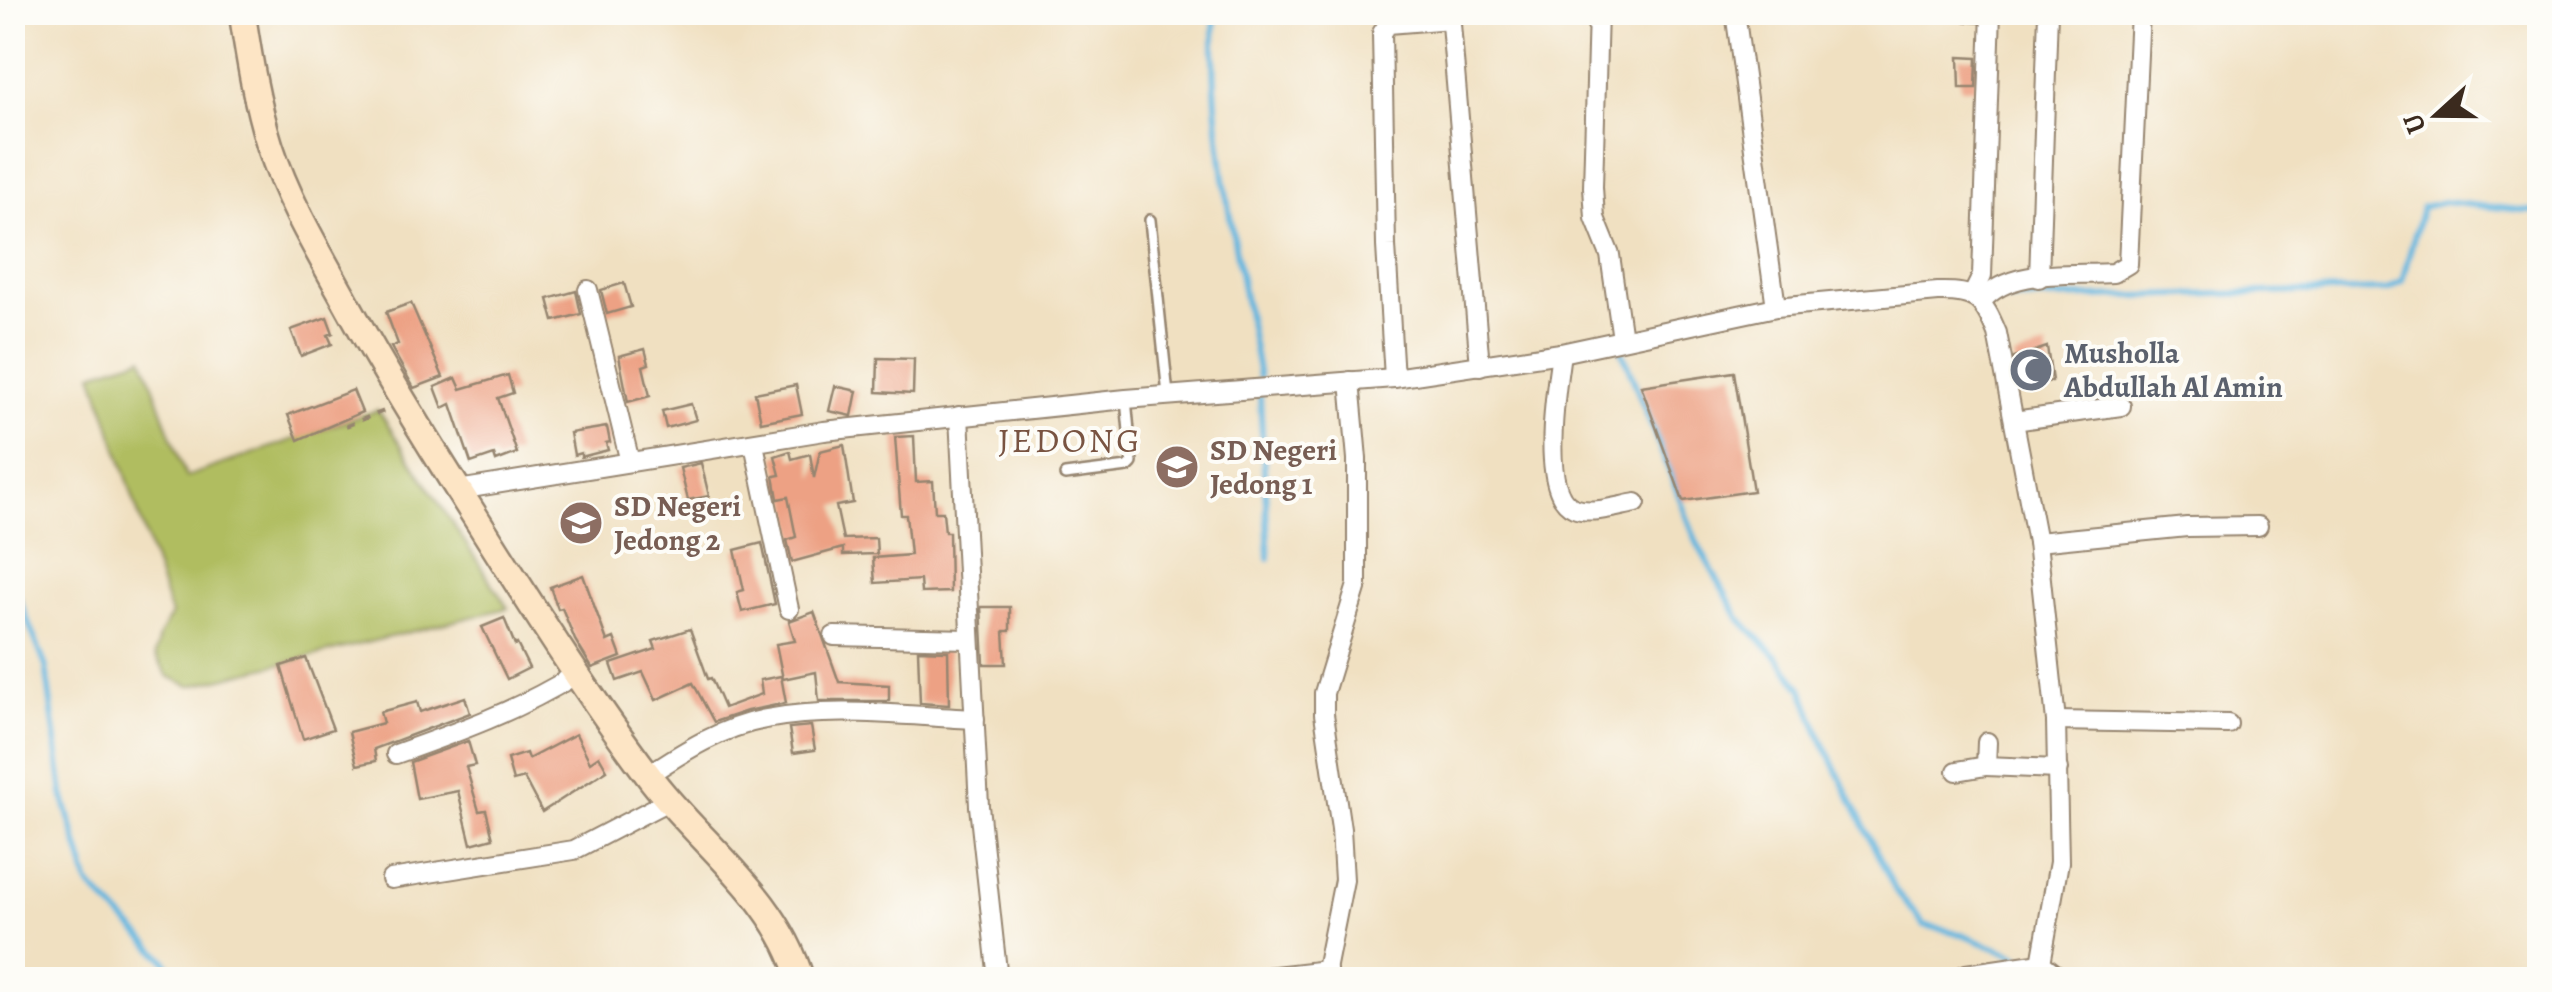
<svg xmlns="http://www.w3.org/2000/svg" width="2552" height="992" viewBox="0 0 2552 992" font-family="Alegreya,serif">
	<rect width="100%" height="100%" fill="#fdfcf7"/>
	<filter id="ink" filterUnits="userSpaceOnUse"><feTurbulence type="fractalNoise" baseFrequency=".01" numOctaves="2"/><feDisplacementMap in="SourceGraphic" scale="20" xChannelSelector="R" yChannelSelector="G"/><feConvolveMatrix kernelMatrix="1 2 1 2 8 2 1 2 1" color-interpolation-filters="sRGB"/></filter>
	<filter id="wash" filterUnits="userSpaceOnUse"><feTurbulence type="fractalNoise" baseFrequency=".0048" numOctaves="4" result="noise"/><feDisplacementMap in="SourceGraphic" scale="40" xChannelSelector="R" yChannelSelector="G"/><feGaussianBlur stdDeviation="2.25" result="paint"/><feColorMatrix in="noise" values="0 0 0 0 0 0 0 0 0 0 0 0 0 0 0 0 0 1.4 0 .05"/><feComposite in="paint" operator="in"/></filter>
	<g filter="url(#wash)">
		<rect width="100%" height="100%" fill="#f0e0c1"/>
		<polygon fill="#b0bd60" stroke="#76743f" stroke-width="2.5" points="143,357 186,477 378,410 508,608 190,686 168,676 155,655 159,636 171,615 93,373"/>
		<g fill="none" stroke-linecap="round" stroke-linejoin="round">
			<g stroke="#62b5de" stroke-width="6">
				<path d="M1215,12C1208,135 1238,256 1259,377"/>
				<polyline points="2006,299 2387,290 2402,281 2422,207 2444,202 2540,212"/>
				<polyline points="1622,351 1698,545 1739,618 1777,657 1803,690 1821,738 1895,890 1924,925 1954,932 2019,957"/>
				<polyline points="1260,397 1269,558"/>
				<polyline points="12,581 46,667 63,794 89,885 165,960 177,980"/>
			</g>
		</g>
		<g id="blocks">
			<g fill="#eda184">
				<polygon points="1959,57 1977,58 1976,88 1960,88"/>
				<polygon points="624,283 631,307 607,314 601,290"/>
				<polygon points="576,291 581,314 554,321 548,299"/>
				<polygon points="411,303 443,377 414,388 391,347 398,344 386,312"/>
				<polygon points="327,317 333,333 328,335 332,344 301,356 291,330"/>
				<polygon points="2047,347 2052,381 2020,387 2014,358"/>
				<polygon points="645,349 649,364 643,366 650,396 628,402 619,356"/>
				<polygon points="878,358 914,359 913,394 877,392"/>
				<polygon points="1734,372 1753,491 1683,501 1641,386"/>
				<polygon points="508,375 513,393 498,398 517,453 496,461 494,455 471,463 451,404 443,408 435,387 456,378 461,389"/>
				<polygon points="796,385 802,414 761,422 755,393"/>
				<polygon points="835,386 857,391 852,416 829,411"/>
				<polygon points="353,390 362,412 298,440 288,415"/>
				<polygon points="691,404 696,420 666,428 662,411"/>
				<polygon points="607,427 610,442 606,443 608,450 581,457 581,453 574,455 570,433"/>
				<polygon points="914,436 916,482 933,481 935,512 943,512 945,532 949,532 950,592 921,593 920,580 875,583 873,558 910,555 906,515 901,515 895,437"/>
				<polygon points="844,445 853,503 836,506 843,539 876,538 877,554 843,555 843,548 792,562 787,540 796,537 788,497 778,499 774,476 780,475 775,456 790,451 792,459 810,454 814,478 820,451"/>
				<polygon points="701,463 709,496 688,500 680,468"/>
				<polygon points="762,543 775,604 742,612 737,592 744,590 735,550"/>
				<polygon points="583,575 607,641 614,638 621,657 592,668 575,640 562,608 558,609 550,587"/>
				<polygon points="981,607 1010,607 1010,631 1004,631 1006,664 984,664"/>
				<polygon points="814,612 839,682 889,685 889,701 819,701 816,672 783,679 776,644 795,641 789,621"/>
				<polygon points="504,618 515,645 517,644 529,668 507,679 482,627"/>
				<polygon points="690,629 708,679 711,678 724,708 762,694 760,680 781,676 786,703 747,711 714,722 693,683 656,700 643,672 617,681 611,664 656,649 653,641"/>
				<polygon points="918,650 948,651 949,705 920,703"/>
				<polygon points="306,658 333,729 303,739 281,666"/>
				<polygon points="465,697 470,713 374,749 376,761 357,765 349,732 383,723 380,712 417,702 420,712"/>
				<polygon points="811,726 815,750 793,753 789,728"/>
				<polygon points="576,734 590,762 599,756 607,770 542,812 524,778 513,781 507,759 526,753 528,759"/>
				<polygon points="468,741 475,765 466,767 479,811 486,810 493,838 471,844 458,791 417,799 410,762"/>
			</g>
		</g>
	</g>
	<g filter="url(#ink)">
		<use href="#blocks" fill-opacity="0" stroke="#968570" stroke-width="2.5"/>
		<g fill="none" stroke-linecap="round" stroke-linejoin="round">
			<defs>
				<g id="lane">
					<polyline points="1150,220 1168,395"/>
					<polyline points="1065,475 1128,467 1132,463 1126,399"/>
				</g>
				<g id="street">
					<polyline points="1450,12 1480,366"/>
					<polyline points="1598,12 1593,187 1595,218 1610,255 1622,339"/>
					<polyline points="1735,12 1776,307"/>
					<polyline points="1968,12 1991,14"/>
					<polyline points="2039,278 2048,12"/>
					<polyline points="588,290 630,462"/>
					<polyline points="1972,296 1982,276 1991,12"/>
					<path d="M1982,301C2010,267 2072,276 2113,273L2128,264L2140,12"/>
					<path d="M1561,353C1557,383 1538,494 1574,508C1592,515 1618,506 1636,503"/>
					<polyline points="1394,378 1386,246 1382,33 1388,24 1451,19"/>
					<polyline points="959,416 979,806 998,980"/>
					<polyline points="2014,421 2121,406"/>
					<polyline points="754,444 789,609"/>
					<path d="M458,490L824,431L1126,399L1394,378L1561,353L1776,307L1938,292C1976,291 1983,299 1997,333L2037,542L2056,721L2059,862L2041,963L2063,980"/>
					<polyline points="2037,542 2187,527 2258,526"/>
					<polyline points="834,636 970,639"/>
					<polyline points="2056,721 2228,724"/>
					<polyline points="1987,742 1986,766 2058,769"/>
					<path d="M396,754C458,732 519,710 575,675"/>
					<polyline points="1957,771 1986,766"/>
					<path d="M648,775C684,751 722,727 766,719C833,706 907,716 975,719"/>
					<polyline points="391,879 574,850 668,801"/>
					<polyline points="1241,980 1327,970"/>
					<polyline points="1324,980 1344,880 1341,829 1324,714 1324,693 1357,585 1357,459 1350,381"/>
					<polyline points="1954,980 1966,974 2041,963"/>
				</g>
				<path id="secondary" d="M242,12C249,58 256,102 270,146C289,204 321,256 350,309C388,378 429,444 471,510C528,600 584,690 648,775C698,843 776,894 801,980"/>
			</defs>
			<use href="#lane" stroke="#968570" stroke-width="14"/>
			<use href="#street" stroke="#968570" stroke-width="22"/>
			<use href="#secondary" stroke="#968570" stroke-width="30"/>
			<polyline stroke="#968570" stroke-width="4" stroke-dasharray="8 8" stroke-linecap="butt" points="346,426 384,411"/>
			<use href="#lane" stroke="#fff" stroke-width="9"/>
			<use href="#street" stroke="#fff" stroke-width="18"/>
			<use href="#secondary" stroke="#fde5c5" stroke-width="25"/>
		</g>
	</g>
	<defs>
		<symbol id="mosque-disc" viewBox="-11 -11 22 22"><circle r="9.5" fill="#6b7280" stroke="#fdfcf7"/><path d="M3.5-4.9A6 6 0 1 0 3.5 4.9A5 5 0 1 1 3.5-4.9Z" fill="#fff"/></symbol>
		<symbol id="school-disc" viewBox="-11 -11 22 22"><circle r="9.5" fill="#8d6e63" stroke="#fdfcf7"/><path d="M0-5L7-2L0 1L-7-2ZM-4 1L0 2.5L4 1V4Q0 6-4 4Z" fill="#fff"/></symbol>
	</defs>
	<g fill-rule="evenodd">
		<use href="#mosque-disc" x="2006" y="345" width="50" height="50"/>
		<use href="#school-disc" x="1152" y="442" width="50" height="50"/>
		<use href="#school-disc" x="556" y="498" width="50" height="50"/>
	</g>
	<g text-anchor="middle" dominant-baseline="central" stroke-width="8" stroke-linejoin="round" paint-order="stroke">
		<g font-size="30" font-weight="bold" fill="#5b616d" stroke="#fdfcf7" text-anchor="start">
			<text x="2064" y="353">Musholla<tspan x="2064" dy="34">Abdullah Al Amin</tspan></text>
		</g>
		<g font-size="30" font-weight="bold" fill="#785e54" stroke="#fdfcf7" text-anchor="start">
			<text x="1210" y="450">SD Negeri<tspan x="1210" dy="34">Jedong 1</tspan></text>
			<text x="614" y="506">SD Negeri<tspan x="614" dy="34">Jedong 2</tspan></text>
		</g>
		<g font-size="35" letter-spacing="2.5" fill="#795442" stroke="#fdfcf7">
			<text x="1070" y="440">JEDONG</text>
		</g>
	</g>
	<rect width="2552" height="992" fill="none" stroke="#fdfcf7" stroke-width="50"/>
	<g transform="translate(2437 115) rotate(249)" stroke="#fdfcf7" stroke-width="8" paint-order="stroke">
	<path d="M0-8L18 38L0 25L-18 38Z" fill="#3b2a1e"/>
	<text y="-15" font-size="28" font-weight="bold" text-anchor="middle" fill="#3b2a1e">U</text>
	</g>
</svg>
